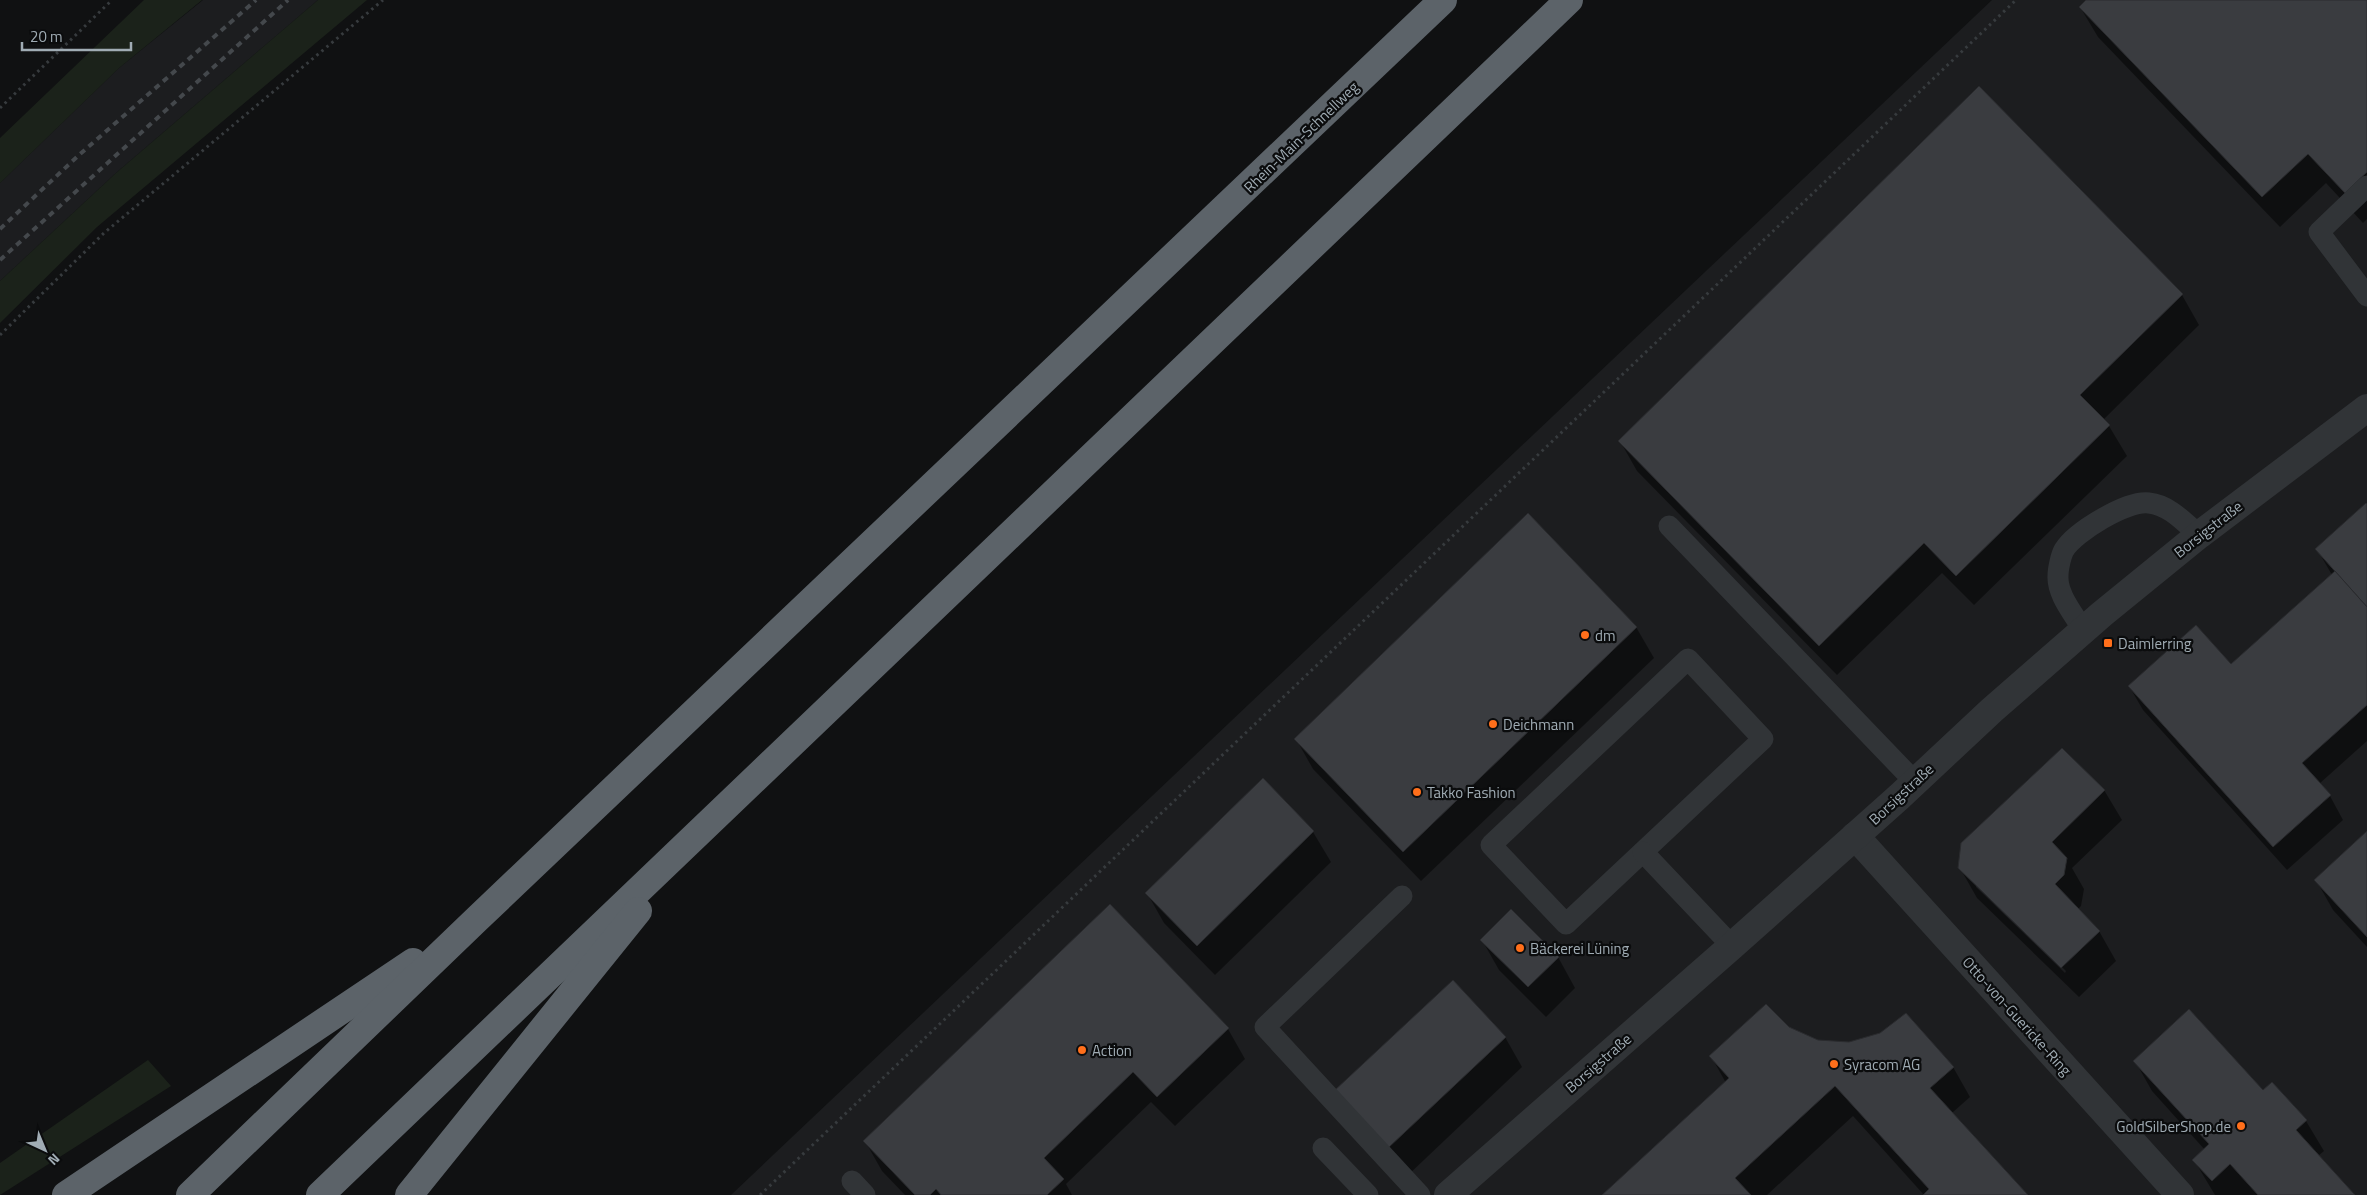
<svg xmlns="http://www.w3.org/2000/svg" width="2367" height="1195" viewBox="0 0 2367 1195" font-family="'Titillium Web',sans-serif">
	<rect width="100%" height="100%" fill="#101112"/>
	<g fill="#1c1d1f">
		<polygon points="203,0 318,0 116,173 0,281 0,183 119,68"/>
		<polygon points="1992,0 2367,0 2367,1195 731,1195"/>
	</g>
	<g fill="#1b221a">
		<polygon points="144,0 202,0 119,68 0,183 0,138"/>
		<polygon points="318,0 367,0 97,227 0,323 0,281 116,173"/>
		<polygon points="148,1060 171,1086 0,1195 0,1163"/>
	</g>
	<g fill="#0007" fill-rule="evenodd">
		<polygon points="2088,0 2367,0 2367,219 2363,223 2326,183 2280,227 2098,37 2080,7"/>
		<polygon points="2182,295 2199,325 2103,420 2109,426 2127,456 1974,605 1942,573 1837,675 1637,471 1620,441"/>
		<polygon points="2367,506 2367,741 2319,784 2330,796 2343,820 2287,870 2143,710 2129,686 2231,666 2332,575 2317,549"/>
		<polygon points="1636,627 1654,658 1421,881 1313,769 1296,739"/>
		<polygon points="1263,780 1313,832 1331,862 1215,975 1164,923 1147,893"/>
		<path d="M2104,790L2122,820L2072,868L2084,889L2081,906L2078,909L2099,931L2116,961L2079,997L1977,898L1960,868ZM1976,883L2066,971L2065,973L1976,887Z"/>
		<polygon points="2367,833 2367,947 2333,910 2316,880"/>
		<polygon points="1482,940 1558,957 1575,988 1546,1017 1499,970"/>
		<polygon points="1788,1028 1817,1041 1953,1067 1970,1097 1952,1113 2027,1195 1924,1195 1853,1116 1767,1195 1603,1195 1726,1083 1711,1056"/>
		<polygon points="1228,1029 1245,1059 1175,1126 1151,1102 1066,1184 1072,1195 905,1195 882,1171 865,1141"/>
		<polygon points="1505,1037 1522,1067 1406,1177 1353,1121"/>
		<polygon points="2135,1061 2263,1092 2272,1084 2306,1121 2324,1151 2318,1156 2354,1195 2215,1195 2194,1160 2205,1150 2152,1091"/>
	</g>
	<g fill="#3a3c40" stroke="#2a2b2e">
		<polygon points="2086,0 2367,0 2367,172 2345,193 2308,154 2262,197 2079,7"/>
		<polygon points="1979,86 2183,294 2080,395 2110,425 1956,576 1924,543 1819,646 1618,441"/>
		<polygon points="2366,503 2367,504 2367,607 2315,549"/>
		<polygon points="1528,513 1637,627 1403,852 1294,739"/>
		<polygon points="2335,571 2367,607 2367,705 2302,763 2331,795 2273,847 2128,686 2196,625 2231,664"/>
		<polygon points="2062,748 2105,790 2052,842 2067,858 2064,875 2055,884 2100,931 2061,968 1958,868 1961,843"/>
		<polygon points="1263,778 1314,831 1197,946 1145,893"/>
		<polygon points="2367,831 2367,937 2314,880"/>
		<polygon points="1110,904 1229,1028 1157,1097 1133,1072 1044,1158 1064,1179 1047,1195 941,1195 936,1189 930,1195 915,1195 863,1141"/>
		<polygon points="1511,909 1559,957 1528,987 1480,940"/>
		<polygon points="1453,980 1506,1037 1388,1148 1334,1091"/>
		<polygon points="1766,1004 1789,1027 1818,1040 1849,1042 1880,1033 1906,1013 1954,1067 1930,1088 2028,1195 1923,1195 1929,1189 1835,1086 1735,1178 1751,1195 1602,1195 1729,1078 1709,1056"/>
		<polygon points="2189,1009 2263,1090 2272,1082 2307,1120 2296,1130 2355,1195 2258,1195 2230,1164 2212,1181 2192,1160 2209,1144 2133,1061"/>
	</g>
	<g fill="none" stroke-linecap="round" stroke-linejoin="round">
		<g stroke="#373b3e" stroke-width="3" stroke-dasharray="2.5 4" stroke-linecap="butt">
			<polyline points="0,108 112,0"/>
			<polyline points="0,335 104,233 383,0"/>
			<polyline points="760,1195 2016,0"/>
		</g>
		<g stroke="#313437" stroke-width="21">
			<polyline points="2367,186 2319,232 2367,296"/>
			<polyline points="1669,526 1915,782"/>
			<path d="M2083,630C2074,614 2057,595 2058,576C2058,569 2061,555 2064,550C2075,532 2127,500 2149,503C2169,505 2184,522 2199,535"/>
			<polygon points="1688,659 1763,739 1566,924 1491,845"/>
			<polyline points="1643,852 1732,946"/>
			<polyline points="1402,896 1265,1027 1420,1195"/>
			<polyline points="1323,1148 1368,1195"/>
			<polyline points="852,1181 865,1195"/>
		</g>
		<g stroke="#313437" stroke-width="28">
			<polyline points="1855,836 2180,1195"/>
			<polyline points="1448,1195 1732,946 1899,797 1992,710 2102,614 2199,535 2367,408"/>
		</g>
		<g stroke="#5c6369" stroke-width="28">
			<polyline points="66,1195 413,962"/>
			<polyline points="190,1195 477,919 1443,0"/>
			<polyline points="320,1195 1569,0"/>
			<polyline points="409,1195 638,911"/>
		</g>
		<g stroke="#44484c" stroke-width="4" stroke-dasharray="6 5" stroke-linecap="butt">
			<polyline points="0,229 79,155 256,0"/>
			<polyline points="0,260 288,0"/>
		</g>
	</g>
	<g fill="#ff6f1b" stroke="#0b0c0d" stroke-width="2">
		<circle cx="1585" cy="635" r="5"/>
		<rect x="2103" y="638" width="10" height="10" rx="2.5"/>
		<circle cx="1493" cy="724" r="5"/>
		<circle cx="1417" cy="792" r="5"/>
		<circle cx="1520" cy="948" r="5"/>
		<circle cx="1082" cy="1050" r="5"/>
		<circle cx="1834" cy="1064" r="5"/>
		<circle cx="2241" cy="1126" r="5"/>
	</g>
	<g text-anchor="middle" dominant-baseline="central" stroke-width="4.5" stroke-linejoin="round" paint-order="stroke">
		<g font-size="15" fill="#a0acb4" stroke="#0b0c0d">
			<text transform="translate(1301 137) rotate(-44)">Rhein-Main-Schnellweg</text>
			<text transform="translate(2208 529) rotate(-38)">Borsigstraße</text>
			<text transform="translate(1901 794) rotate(-43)">Borsigstraße</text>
			<text transform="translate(2017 1016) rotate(48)">Otto-von-Guericke-Ring</text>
			<text transform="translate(1598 1063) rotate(-41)">Borsigstraße</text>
		</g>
		<g font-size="15" fill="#a0acb4" stroke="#0b0c0d" text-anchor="start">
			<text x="1595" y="635">dm</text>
			<text x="2118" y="643">Daimlerring</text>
			<text x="1503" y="724">Deichmann</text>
			<text x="1427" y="792">Takko Fashion</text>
			<text x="1530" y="948">Bäckerei Lüning</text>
			<text x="1092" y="1050">Action</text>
			<text x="1844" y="1064">Syracom AG</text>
			<text x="2231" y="1126" text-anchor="end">GoldSilberShop.de</text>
		</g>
	</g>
	<g transform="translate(45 1150) rotate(136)" stroke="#0b0c0d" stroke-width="4" paint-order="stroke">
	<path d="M0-4L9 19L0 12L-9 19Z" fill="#a0acb4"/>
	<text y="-8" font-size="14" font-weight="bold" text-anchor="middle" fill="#a0acb4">N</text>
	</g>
	<path d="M22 42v8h109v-8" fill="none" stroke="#a0acb4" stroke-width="2.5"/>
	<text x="30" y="42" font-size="15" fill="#a0acb4" stroke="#0b0c0d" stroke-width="4" paint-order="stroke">20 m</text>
</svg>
